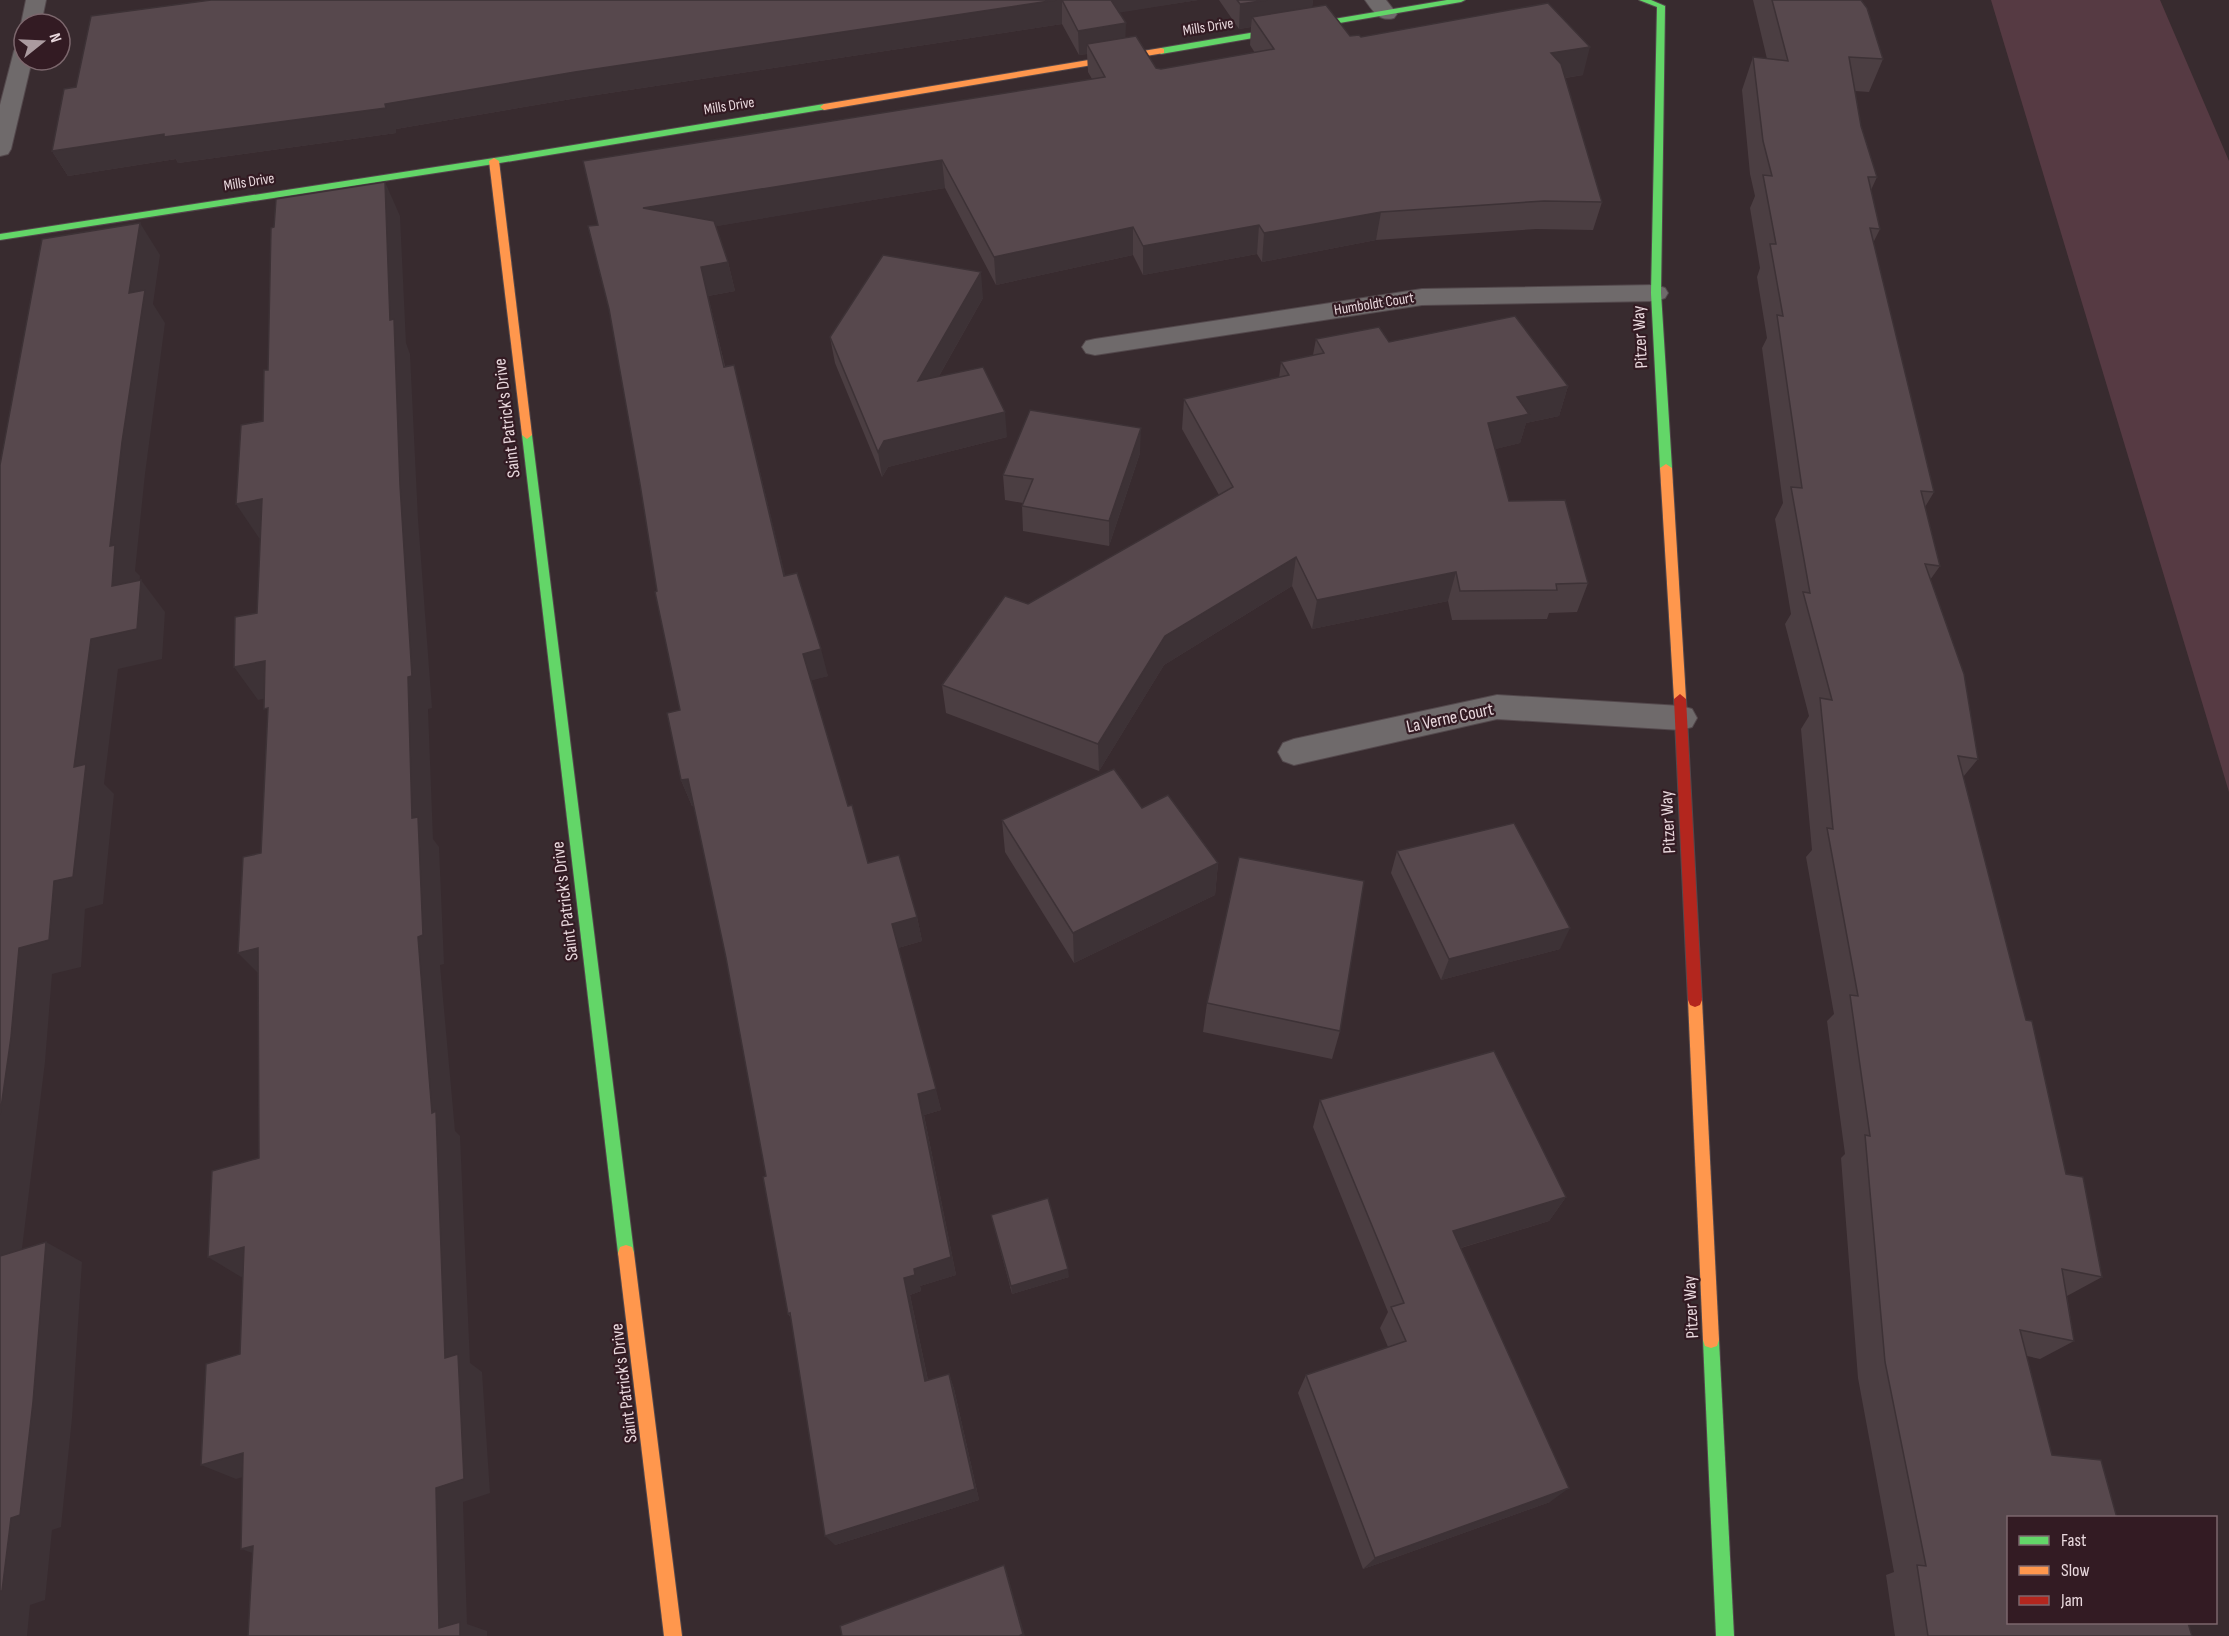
<svg xmlns="http://www.w3.org/2000/svg" width="2229" height="1636" viewBox="0 0 2229 1636" font-family="'Sofia Sans Condensed',sans-serif">
	<rect width="100%" height="100%" fill="#382b2f"/>
	<polygon fill="#563a43" points="1991,0 2160,0 2229,161 2229,792"/>
	<g fill="none" stroke-linecap="round" stroke-linejoin="round">
		<defs>
			<g id="street">
				<polygon points="26,0 46,0 41,24 24,24 24,28 21,24"/>
				<path d="M1365,0H1386L1397,14L1394,18C1379,22 1373,11 1365,0Z"/>
				<polygon points="24,45 24,60 32,60 11,149 8,154 0,156 0,105 14,51 17,47"/>
				<polygon points="1656,285 1665,288 1668,293 1665,298 1656,301 1422,305 1095,355 1086,353 1082,347 1086,341 1095,339 1422,289"/>
				<polygon points="1497,695 1681,706 1692,709 1697,718 1692,727 1681,730 1497,719 1294,765 1283,761 1278,752 1283,743 1294,739"/>
			</g>
			<g id="fast">
				<polygon points="1447,0 1465,0 1461,2 1161,54 1157,51 1161,48"/>
				<polygon points="1639,0 1651,0 1665,6 1661,293 1672,468 1666,472 1660,468 1651,293 1657,7"/>
				<polygon points="824,104 827,105 827,109 494,164 0,240 0,234 494,158"/>
				<polygon points="527,431 532,435 634,1253 632,1259 626,1261 620,1259 618,1253 522,435"/>
				<polygon points="1711,1332 1717,1334 1719,1340 1734,1636 1716,1636 1703,1340 1705,1334"/>
			</g>
			<g id="slow">
				<polygon points="1161,48 1164,49 1164,53 824,110 820,107 824,104"/>
				<polygon points="494,158 499,161 532,435 527,439 522,435 489,161"/>
				<polygon points="1666,464 1672,468 1686,699 1680,704 1674,699 1660,468"/>
				<polygon points="1695,993 1700,995 1702,1000 1719,1340 1717,1346 1711,1348 1705,1346 1703,1340 1688,1000 1690,995"/>
				<polygon points="626,1245 632,1247 634,1253 682,1636 664,1636 618,1253 620,1247"/>
			</g>
			<polygon id="jam" points="1680,694 1686,699 1702,1000 1700,1005 1695,1007 1690,1005 1688,1000 1674,699"/>
		</defs>
		<use href="#street" stroke="#53484c" stroke-width="2"/>
		<use href="#fast" stroke="#53484c" stroke-width="2"/>
		<use href="#slow" stroke="#53484c" stroke-width="2"/>
		<use href="#jam" stroke="#53484c" stroke-width="2"/>
		<use href="#street" fill="#6f6a6b" fill-rule="evenodd"/>
		<use href="#fast" fill="#63d668" fill-rule="evenodd"/>
		<use href="#slow" fill="#ff974d" fill-rule="evenodd"/>
		<use href="#jam" fill="#b3261e" fill-rule="evenodd"/>
	</g>
	<g fill="#4b3e42">
		<polygon points="211,0 1198,0 1119,12 1125,38 1156,68 1161,69 1255,53 1250,45 1251,27 1239,29 1219,0 1313,0 1312,7 1350,36 1361,37 1583,75 1565,78 1602,202 1593,230 1536,229 1376,240 1262,262 1257,254 1143,275 1133,255 996,285 945,188 716,226 728,262 735,291 708,296 725,366 734,365 785,576 828,676 811,680 848,806 868,863 917,917 922,941 898,948 941,1110 924,1115 956,1275 920,1286 921,1291 910,1295 928,1380 949,1374 954,1389 979,1500 835,1545 791,1318 788,1314 766,1176 726,958 694,806 692,806 681,780 680,710 657,591 598,225 1092,79 1088,72 1087,54 1079,55 1062,24 583,97 396,129 396,133 178,163 176,159 68,176 52,151 76,87"/>
		<polygon points="1753,0 1861,0 1883,59 1869,92 1855,91 1861,126 1877,177 1871,190 1880,229 1873,243 1934,492 1925,507 1940,566 1930,580 1978,759 1963,777 2066,1174 2102,1277 2067,1296 2074,1341 2040,1359 2027,1356 2008,1518 2192,1636 1895,1636 1886,1575 1894,1572 1858,1378 1841,1158 1845,1154 1827,1021 1834,1014 1806,857 1812,850 1801,729 1809,716 1785,624 1791,614 1775,519 1783,503 1762,348 1767,338 1757,277 1760,268 1750,208 1755,196 1750,174 1742,90 1753,57 1767,59"/>
		<polygon points="983,298 939,376 1007,437 888,467 882,477 835,363 830,337"/>
		<polygon points="1316,339 1389,342 1568,386 1559,416 1526,423 1520,443 1495,449 1509,501 1588,583 1577,612 1549,613 1547,619 1452,620 1448,601 1312,629 1292,586 1164,665 1099,771 946,713 942,685 1028,604 1219,495 1182,429 1184,399 1279,378 1281,362 1313,355"/>
		<polygon points="1140,453 1109,546 1023,531 1022,506 1023,503 1005,500 1003,475"/>
		<polygon points="1142,808 1218,863 1215,895 1074,963 1005,852 1002,820"/>
		<polygon points="1397,851 1560,949 1441,980 1391,873"/>
		<polygon points="1207,1003 1340,1031 1332,1059 1203,1032"/>
		<polygon points="1320,1100 1566,1197 1549,1221 1461,1248 1550,1502 1363,1569 1298,1393 1306,1375 1388,1347 1380,1328 1388,1312 1313,1127"/>
		<polygon points="991,1215 1069,1277 1012,1294"/>
	</g>
	<g fill="#3d3236">
		<polygon points="1056,0 1062,0 1062,24 583,97 396,129 396,133 178,163 176,159 68,176 52,151 164,134 385,104 575,72"/>
		<polygon points="1105,0 1198,0 1105,15"/>
		<polygon points="1267,0 1313,0 1311,17 1252,17 1251,27 1239,29 1240,4"/>
		<polygon points="1126,23 1125,48 1087,44 1087,54 1079,55 1078,31"/>
		<polygon points="1590,47 1583,75 1544,81 1551,53"/>
		<polygon points="942,160 945,188 652,237 643,208"/>
		<polygon points="385,182 400,216 406,343 410,354 418,519 432,708 428,709 433,839 439,847 444,964 440,965 455,1131 460,1136 470,1363 482,1372 490,1493 463,1502 467,1624 487,1631 487,1636 460,1636 439,1628 436,1488 445,1358 432,1113 418,937 412,818 400,485 390,320"/>
		<polygon points="1381,212 1376,240 1262,262 1264,233"/>
		<polygon points="140,223 160,255 153,304 165,323 145,474 135,571 140,576 137,618 112,586 110,546 129,293"/>
		<polygon points="1259,225 1257,254 1143,275 1143,246"/>
		<polygon points="1133,227 1133,255 996,285 994,257"/>
		<polygon points="728,262 735,291 708,296 732,395 701,267"/>
		<polygon points="981,272 983,298 922,406 918,381"/>
		<polygon points="734,365 741,393 792,603 784,576"/>
		<polygon points="1568,386 1559,416 1526,423 1520,443 1480,453 1488,423 1517,397"/>
		<polygon points="1005,412 1007,437 888,467 882,477 878,452 884,441"/>
		<polygon points="1141,428 1140,453 1109,546 1109,521"/>
		<polygon points="262,499 284,533 259,538 236,504"/>
		<polygon points="1296,557 1292,586 1164,665 1099,771 1098,744 1165,636"/>
		<polygon points="1456,572 1448,601 1312,629 1317,600"/>
		<polygon points="141,580 165,612 162,659 118,669 104,784 114,794 103,904 85,909 81,967 52,974 45,1062 18,1281 0,1272 0,1115 19,948 54,881 74,767 91,639"/>
		<polygon points="821,649 828,676 810,681 803,654"/>
		<polygon points="265,661 289,693 258,700 234,667"/>
		<polygon points="688,779 699,804 692,806 681,780"/>
		<polygon points="1218,863 1215,895 1074,963 1073,933"/>
		<polygon points="917,917 922,941 898,948 892,924"/>
		<polygon points="1570,928 1560,949 1441,980 1449,959"/>
		<polygon points="258,948 266,981 238,953"/>
		<polygon points="936,1089 941,1110 924,1115 956,1275 920,1286 921,1291 910,1295 931,1395 925,1381 904,1278 918,1094"/>
		<polygon points="1566,1197 1549,1221 1440,1254 1453,1231"/>
		<polygon points="46,1242 82,1262 72,1418 61,1527 52,1530 45,1600 30,1605 27,1636 0,1636 0,1591"/>
		<polygon points="244,1247 276,1268 241,1277 208,1257"/>
		<polygon points="1068,1269 1069,1277 1012,1294 1011,1286"/>
		<polygon points="949,1374 954,1389 979,1500 835,1545 825,1536"/>
		<polygon points="243,1453 277,1467 236,1479 201,1465"/>
		<polygon points="1569,1488 1550,1502 1363,1569 1375,1558"/>
		<polygon points="253,1546 276,1561 241,1549"/>
		<polygon points="1004,1565 1007,1573 1025,1636 1019,1636"/>
	</g>
	<g fill="#57484d" stroke="#3d3236" stroke-width="1.5">
		<polygon points="211,0 1056,0 575,72 385,104 386,108 164,137 164,134 52,151 64,89 76,87 91,16"/>
		<polygon points="1062,0 1111,0 1126,23 1078,31"/>
		<polygon points="1237,0 1267,0 1240,4"/>
		<polygon points="1772,0 1861,0 1867,8 1883,59 1849,57 1861,126 1877,177 1868,177 1880,229 1870,228 1934,492 1921,491 1940,566 1925,564 1964,674 1978,759 1958,756 2026,1020 2032,1021 2066,1174 2083,1177 2102,1277 2062,1269 2074,1341 2020,1330 2052,1455 2101,1460 2117,1518 2008,1518 2008,1623 2188,1623 2192,1636 1928,1636 1917,1565 1926,1566 1885,1362 1865,1135 1870,1136 1850,995 1858,996 1827,828 1833,829 1820,698 1832,700 1803,592 1810,593 1791,487 1802,488 1777,315 1783,316 1770,244 1776,244 1763,175 1772,176 1763,141 1753,57 1788,61"/>
		<polygon points="1548,3 1590,47 1551,53 1561,64 1602,202 1544,201 1381,212 1264,233 1259,225 1143,246 1133,227 994,257 942,160 643,208 714,221 728,262 701,267 724,367 734,365 784,576 797,573 821,649 803,654 848,806 852,805 868,863 899,855 917,917 892,924 936,1089 918,1094 951,1257 914,1269 915,1275 904,1278 925,1381 949,1374 975,1489 825,1536 790,1313 788,1314 763,1177 766,1176 726,958 688,779 681,780 667,713 680,710 655,592 657,591 640,484 609,309 588,226 598,225 583,161 1105,77 1087,44 1136,36 1156,68 1161,69 1274,49 1252,17 1326,5 1350,36 1359,35 1361,37"/>
		<polygon points="385,182 390,320 394,319 400,485 412,676 408,677 412,818 418,817 423,935 418,937 432,1113 436,1111 445,1358 458,1354 464,1479 436,1488 439,1628 460,1622 460,1636 248,1636 253,1546 241,1549 243,1453 201,1465 206,1364 240,1354 244,1247 208,1257 212,1171 259,1158 258,948 238,953 243,857 261,853 268,708 264,709 265,661 234,667 235,617 257,613 262,499 236,504 241,425 263,421 264,370 268,370 271,228 274,227 276,199"/>
		<polygon points="140,223 129,293 145,290 122,442 110,546 115,545 112,586 141,580 137,629 91,639 74,767 86,764 73,877 54,881 49,940 19,948 11,1037 0,1115 0,465 42,239"/>
		<polygon points="883,255 981,272 918,381 983,367 1005,412 884,441 878,452 830,337"/>
		<polygon points="1515,316 1568,386 1517,397 1529,414 1488,423 1509,501 1565,500 1588,583 1556,584 1557,590 1460,591 1456,572 1317,600 1296,557 1165,636 1098,744 942,685 1005,596 1028,604 1233,487 1184,399 1289,375 1281,362 1324,353 1316,339 1379,327 1389,342"/>
		<polygon points="1030,410 1141,428 1109,521 1022,506 1033,479 1003,475"/>
		<polygon points="1114,769 1142,808 1168,795 1218,863 1073,933 1002,820"/>
		<polygon points="1514,823 1570,928 1449,959 1397,851"/>
		<polygon points="1239,857 1364,881 1340,1031 1207,1003"/>
		<polygon points="1494,1051 1566,1197 1453,1231 1569,1488 1375,1558 1306,1375 1406,1341 1391,1307 1404,1303 1320,1100"/>
		<polygon points="1048,1198 1068,1269 1011,1286 991,1215"/>
		<polygon points="46,1242 33,1402 20,1515 11,1518 2,1591 0,1591 0,1256"/>
		<polygon points="1004,1565 1023,1634 1019,1636 842,1636 840,1626"/>
	</g>
	<g text-anchor="middle" dominant-baseline="central" stroke-width="4.5" stroke-linejoin="round" paint-order="stroke">
		<g font-size="15" fill="#e9d8dd" stroke="#331b23">
			<text transform="translate(1208 27) rotate(-9)">Mills Drive</text>
			<text transform="translate(729 106) rotate(-9)">Mills Drive</text>
			<text transform="translate(249 182) rotate(-9)">Mills Drive</text>
			<text transform="translate(1374 304) rotate(-9)">Humboldt Court</text>
		</g>
		<g font-size="18" fill="#e9d8dd" stroke="#331b23">
			<text transform="translate(1640 337) rotate(-93)">Pitzer Way</text>
			<text transform="translate(507 418) rotate(-97)">Saint Patrick's Drive</text>
			<text transform="translate(1450 718) rotate(-12)">La Verne Court</text>
			<text transform="translate(1668 822) rotate(-93)">Pitzer Way</text>
			<text transform="translate(565 901) rotate(-97)">Saint Patrick's Drive</text>
			<text transform="translate(1691 1307) rotate(-93)">Pitzer Way</text>
			<text transform="translate(624 1383) rotate(-97)">Saint Patrick's Drive</text>
		</g>
	</g>
	<rect x="2007" y="1516" width="210" height="108" fill="#331b23" stroke="#7c676d" stroke-width="1.5"/>
	<rect x="2019" y="1536" width="30" height="9" fill="#63d668" stroke="#7c676d" stroke-width="1.5"/>
	<text x="2061" y="1546" font-size="18" fill="#e9d8dd">Fast</text>
	<rect x="2019" y="1566" width="30" height="9" fill="#ff974d" stroke="#7c676d" stroke-width="1.5"/>
	<text x="2061" y="1576" font-size="18" fill="#e9d8dd">Slow</text>
	<rect x="2019" y="1596" width="30" height="9" fill="#b3261e" stroke="#7c676d" stroke-width="1.5"/>
	<text x="2061" y="1606" font-size="18" fill="#e9d8dd">Jam</text>
	<g transform="translate(42 42) rotate(72)"><circle r="28" fill="#331b23" stroke="#7c676d" stroke-width="1.5"/>
	<path d="M0-4.5L10 22L0 15L-10 22Z" fill="#ab9ba0"/>
	<text y="-9" font-size="16" font-weight="bold" text-anchor="middle" fill="#e9d8dd">N</text>
	</g>
</svg>
